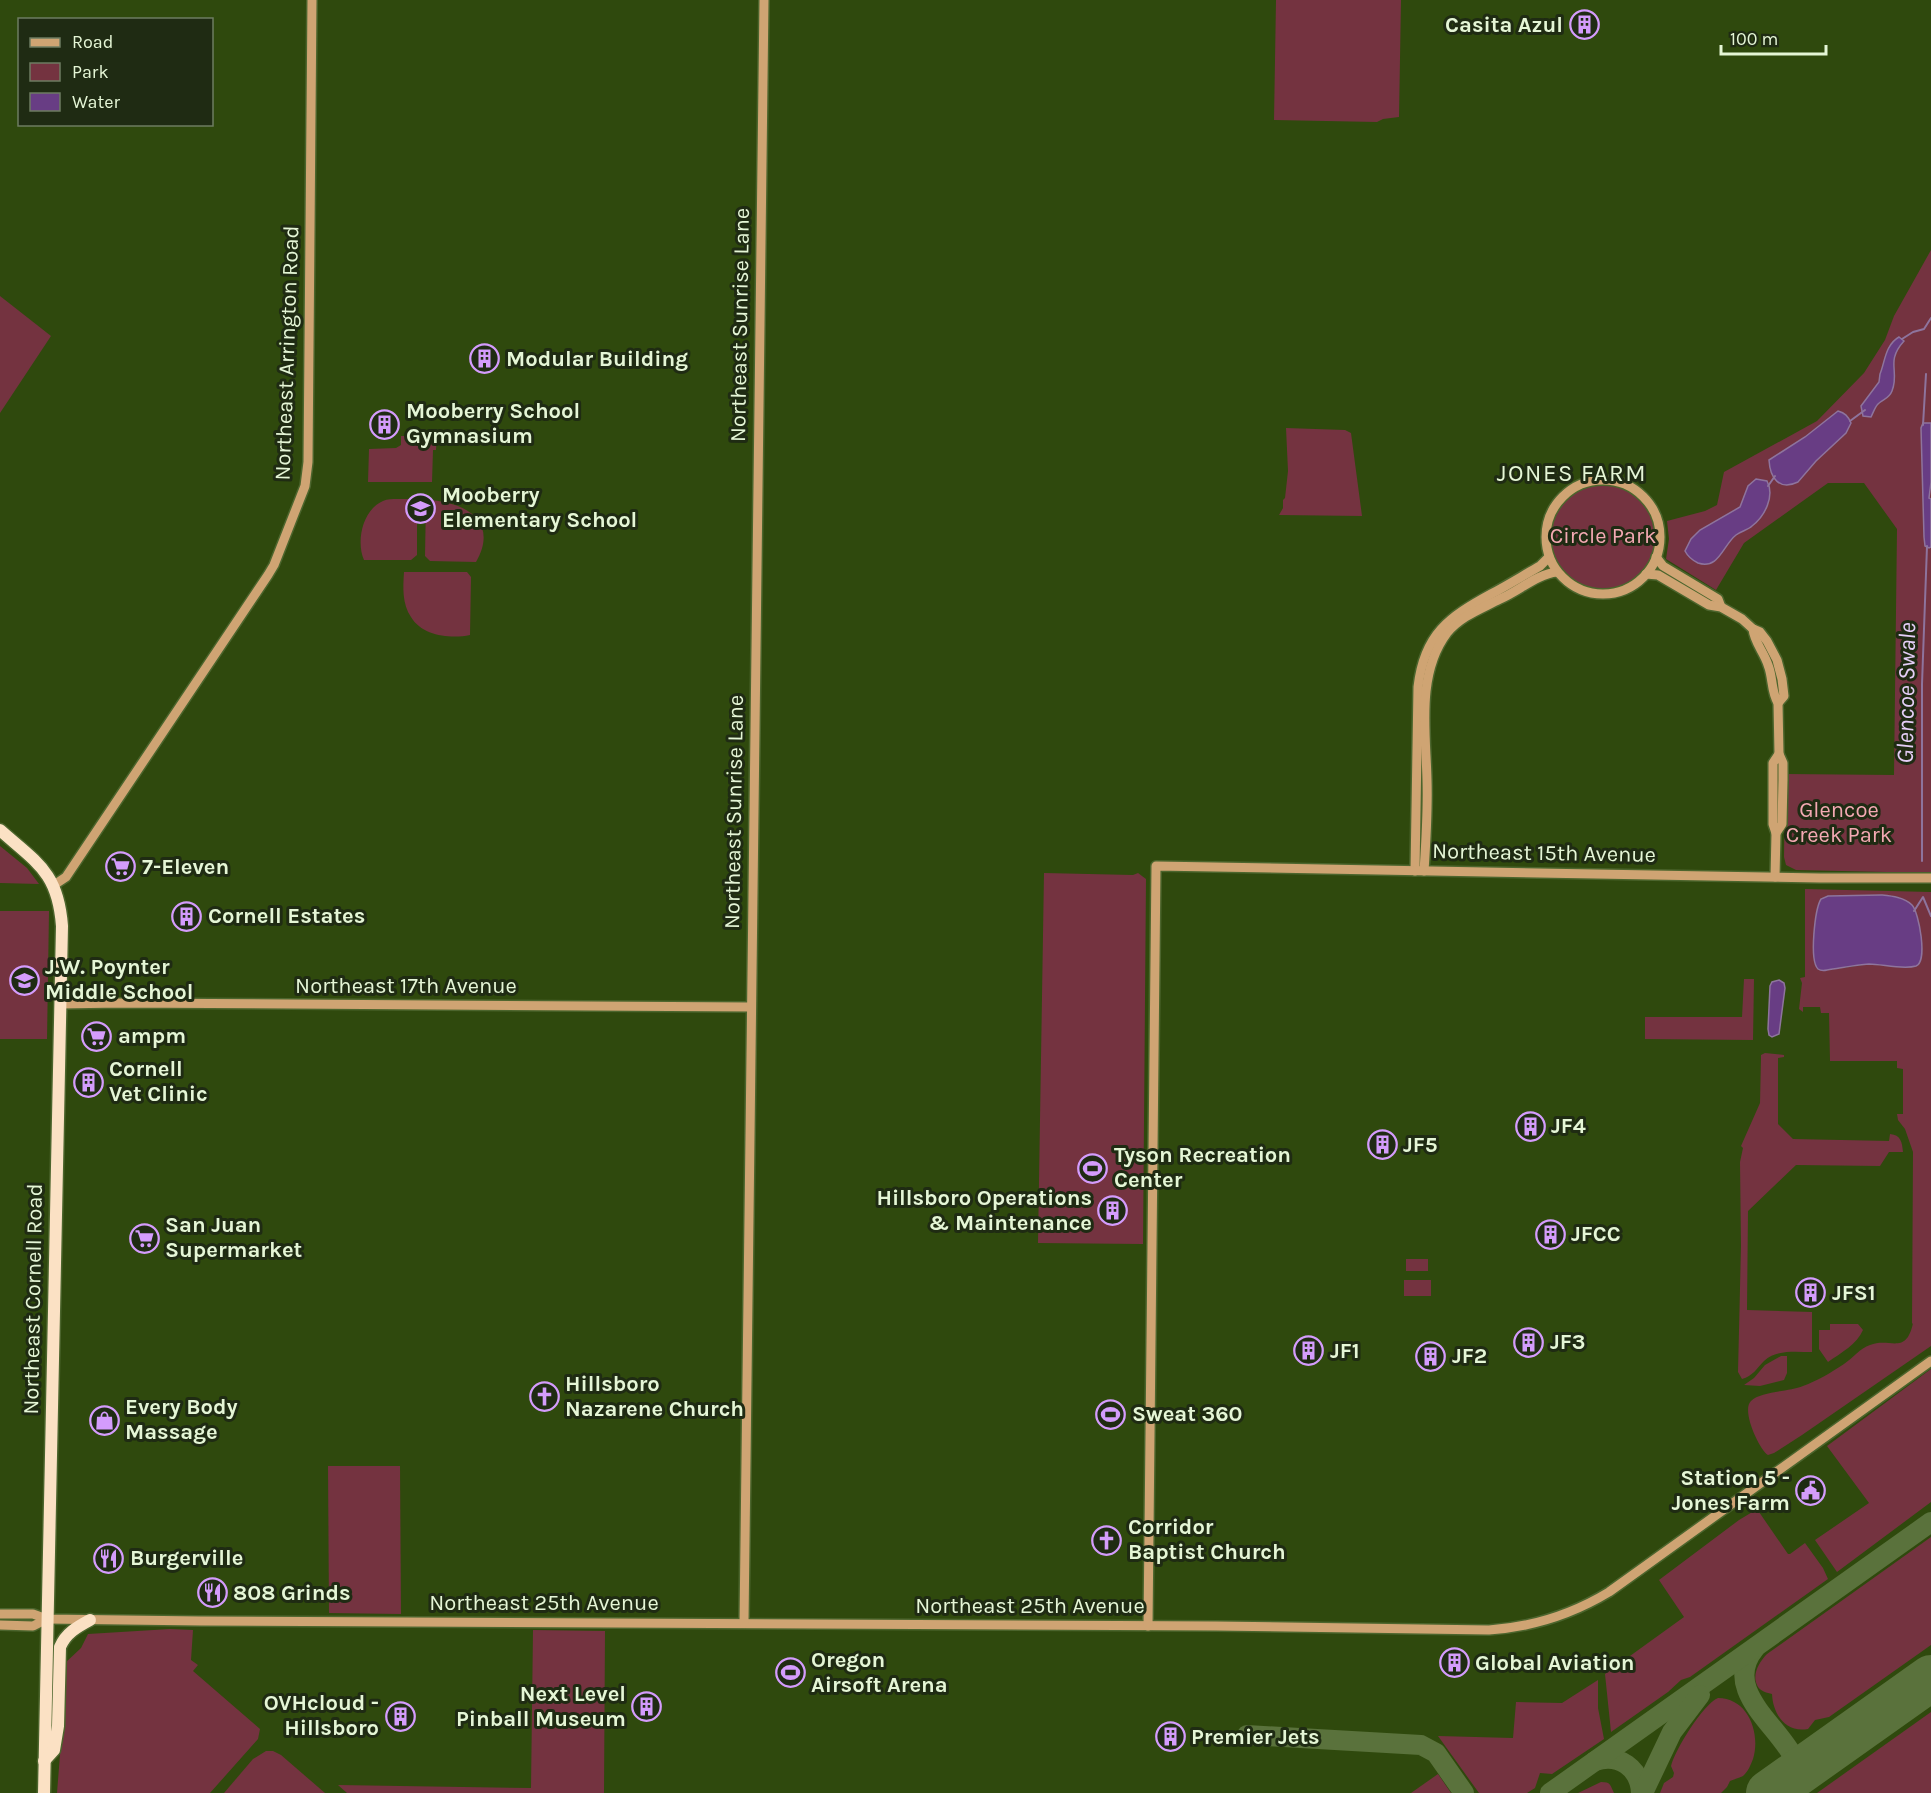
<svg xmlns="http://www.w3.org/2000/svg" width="1931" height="1793" viewBox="0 0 1931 1793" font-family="Karla,sans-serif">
	<rect width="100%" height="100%" fill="#2f490d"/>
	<g fill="#743340" fill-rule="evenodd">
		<polygon points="1276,0 1401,0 1399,117 1383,119 1377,122 1274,120"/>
		<polygon points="1931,250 1931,873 1796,870 1786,865 1784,857 1785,774 1894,775 1897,529 1864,483 1828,483 1744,543 1716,590 1666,559 1669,539 1667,521 1705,511 1717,505 1724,472 1817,421 1864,373 1885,340 1894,316"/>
		<polygon points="0,296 51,336 0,413"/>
		<polygon points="1286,428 1345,430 1351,433 1362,516 1279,515 1283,508 1283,500 1285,498 1288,471"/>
		<polygon points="420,433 437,433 436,450 433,450 432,482 368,482 369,449 396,448 401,445 401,436 419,436"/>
		<circle cx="1603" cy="536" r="54"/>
		<path d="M397,499H417V555L411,560H364C356,542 362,510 383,501C387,499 393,499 397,499Z"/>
		<path d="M426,500C463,501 500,520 476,562L430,561L425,556Z"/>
		<path d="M404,572H467L471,577L470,635C451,639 422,636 411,617C402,604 403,587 404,572Z"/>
		<polygon points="0,846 27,868 39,884 0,883"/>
		<polygon points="1044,873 1133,875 1138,873 1146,879 1143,1244 1038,1243"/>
		<path d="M1805,889L1931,892V1346L1802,1435L1774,1453L1768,1455C1759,1449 1741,1410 1751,1401C1761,1391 1789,1392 1803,1386C1817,1381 1832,1372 1844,1364C1853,1358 1860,1348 1870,1345C1890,1337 1906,1356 1913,1323L1912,1324L1913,1152L1905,1129L1898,1120L1897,1114H1903V1069L1897,1068V1061H1830L1829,1013H1821L1820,1007H1803V1012L1799,1009L1802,983L1800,978L1805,977ZM1881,895L1899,897L1914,909L1905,966L1870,964L1827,970L1828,896Z"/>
		<polygon points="0,911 49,911 47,1039 0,1039"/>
		<polygon points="1744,979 1754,979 1753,1040 1645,1039 1645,1017 1742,1017"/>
		<path d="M1765,1053L1784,1055V1057L1778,1058V1124L1793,1139L1889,1141L1890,1134C1901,1135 1902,1142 1903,1152H1889L1880,1166L1796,1165L1748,1211L1747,1310L1812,1312V1352C1796,1352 1777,1349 1764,1361C1756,1369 1753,1376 1742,1379L1738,1372L1741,1246L1740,1162L1743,1148L1741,1146L1760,1103L1761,1058V1055Z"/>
		<rect x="1406" y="1259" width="22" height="12"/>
		<rect x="1404" y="1280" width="27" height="16"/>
		<path d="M1830,1324H1858L1863,1330C1857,1344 1841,1353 1828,1362L1819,1349V1330H1830Z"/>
		<polygon points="1781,1356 1787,1356 1787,1373 1784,1380 1760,1386 1744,1385 1754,1378 1765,1365"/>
		<polygon points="1931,1369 1931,1502 1837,1572 1815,1540 1869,1503 1827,1446"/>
		<polygon points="328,1466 400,1466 401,1614 329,1613"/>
		<polygon points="1754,1511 1759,1512 1788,1554 1790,1554 1805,1543 1823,1568 1828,1579 1690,1677 1681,1680 1668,1692 1611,1732 1605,1674 1684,1617 1659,1580 1739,1520"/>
		<path d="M1931,1537V1645L1829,1717L1815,1720L1808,1729C1785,1733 1773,1714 1772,1694C1767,1693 1761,1691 1758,1687C1751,1676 1759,1662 1767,1654Z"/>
		<polygon points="170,1629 193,1630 191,1660 198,1665 193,1671 260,1729 258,1739 210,1793 57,1793 62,1729 64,1664 81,1648 88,1634"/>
		<polygon points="533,1630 605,1631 604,1793 347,1793 338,1785 531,1788"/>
		<polygon points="1598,1680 1598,1708 1604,1739 1552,1774 1540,1773 1535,1788 1527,1793 1479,1793 1438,1736 1513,1738 1516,1702 1562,1703"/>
		<path d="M1718,1698C1748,1698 1761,1733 1753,1759C1751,1764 1748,1772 1743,1776C1740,1778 1734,1779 1730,1781L1727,1787L1721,1793H1660L1664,1783L1673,1777L1674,1773L1671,1766C1675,1750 1703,1704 1718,1698Z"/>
		<polygon points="1931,1712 1931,1793 1817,1793"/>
		<polygon points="266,1751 273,1751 281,1755 325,1793 224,1793 253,1759"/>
		<polygon points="1438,1774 1451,1793 1411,1793"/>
		<path d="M1601,1782C1611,1782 1610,1785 1614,1793H1578Z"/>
	</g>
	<g fill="#683d84" stroke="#8e749d" stroke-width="1.5">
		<path d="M1899,337L1904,341C1885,362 1900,371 1892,391C1889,399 1883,399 1878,404C1875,407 1873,413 1871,417L1863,416L1861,406L1879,382L1880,374C1885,362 1885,345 1899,337Z"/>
		<path d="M1838,411C1845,413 1848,416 1851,423L1846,433L1816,461L1798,482C1779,491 1770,478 1769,460L1805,437Z"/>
		<polygon points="1923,423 1931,423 1931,482 1929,498 1931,499 1931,547 1929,548 1925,546 1924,537 1921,428"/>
		<path d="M1756,479L1767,481C1775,496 1765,516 1752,526C1748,530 1741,531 1736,535C1723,545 1719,570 1698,563C1692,560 1688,557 1685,551L1691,539L1700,530L1740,507L1748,486Z"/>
		<path d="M1881,895C1891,896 1904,897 1912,905C1919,912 1928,962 1916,966C1903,970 1882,964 1869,964C1855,965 1841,968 1827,970C1823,971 1821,971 1818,969C1809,960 1815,909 1821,899L1828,896Z"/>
		<polygon points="1779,980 1784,983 1785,988 1779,1034 1772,1037 1769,1035 1768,1029 1770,986 1772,982"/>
	</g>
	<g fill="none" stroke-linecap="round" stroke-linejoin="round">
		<g stroke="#8e749d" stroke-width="2">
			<polyline points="1902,339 1913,332 1924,329 1931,318"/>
			<polyline points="1850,421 1865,410"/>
			<polyline points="1923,425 1926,374"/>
			<polyline points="1768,486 1775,476"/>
			<polyline points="1922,861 1922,684 1927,546"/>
			<polyline points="1914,911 1923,897 1931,916"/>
		</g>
		<g stroke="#5a723c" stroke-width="20">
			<path d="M1755,1648C1721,1689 1777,1724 1794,1758V1768L1788,1779"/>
			<polyline points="1247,1735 1421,1745 1436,1753 1464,1793"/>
			<path d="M1595,1761C1619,1753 1640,1768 1641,1793"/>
			<polyline points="1550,1793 1931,1522"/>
			<polyline points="1643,1793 1672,1732 1700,1695"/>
		</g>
		<polyline stroke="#5a723c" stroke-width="46" points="1769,1793 1931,1678"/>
		<defs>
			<g id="secondary">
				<circle cx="1603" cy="537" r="57"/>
				<polyline points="1656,557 1663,566 1718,599 1721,607"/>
				<polyline points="1646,574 1658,575 1709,605 1721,607 1742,619 1753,629 1760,632 1767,641 1777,660 1782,679 1784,696 1778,703"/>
				<path d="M1753,629C1754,642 1764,652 1768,665C1773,677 1771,692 1778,703L1779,754L1783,763V780L1782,824L1776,833"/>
				<path d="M1415,871L1418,687C1424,634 1449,617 1491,594C1508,585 1524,575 1540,566L1549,557"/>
				<path d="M1424,871C1426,841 1428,810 1427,780C1426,733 1416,674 1447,633C1461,616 1481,609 1500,599C1519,591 1537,574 1557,572"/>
				<polyline points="1775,877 1776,833 1773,824 1773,763 1779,754"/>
				<polyline points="54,885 66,877 70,871 268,575 274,565 305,486 308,462 312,0"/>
				<polyline points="60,1004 120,1003 751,1007"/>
				<path d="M0,1614H33L47,1619L201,1621L1216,1626L1489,1630C1533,1627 1571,1615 1609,1592L1931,1361"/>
				<polyline points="744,1623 764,0"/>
				<polyline points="0,1625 33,1626 47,1619"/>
				<polyline points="1148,1626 1156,866 1820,878 1931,878"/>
			</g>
			<g id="highway">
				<path d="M0,830C37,863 58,872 62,926L44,1793"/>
				<path d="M44,1761L54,1750L58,1726L60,1647C66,1633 77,1627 90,1620"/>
			</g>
		</defs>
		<use href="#secondary" stroke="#4c652d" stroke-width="12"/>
		<use href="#highway" stroke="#4c652d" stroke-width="15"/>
		<use href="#secondary" stroke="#cfa473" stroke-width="9"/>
		<use href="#highway" stroke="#fbe1c4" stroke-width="12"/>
	</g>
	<defs>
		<symbol id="building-ring" viewBox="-11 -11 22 22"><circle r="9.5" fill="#1f2b13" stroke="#d49cfc" stroke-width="1.5"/><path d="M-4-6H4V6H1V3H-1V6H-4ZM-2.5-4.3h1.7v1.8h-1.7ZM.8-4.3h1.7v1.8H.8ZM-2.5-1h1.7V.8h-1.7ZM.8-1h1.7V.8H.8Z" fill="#d49cfc"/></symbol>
		<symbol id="school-ring" viewBox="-11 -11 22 22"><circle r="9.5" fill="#1f2b13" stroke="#d49cfc" stroke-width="1.5"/><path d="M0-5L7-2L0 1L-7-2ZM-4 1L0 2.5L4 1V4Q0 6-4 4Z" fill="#d49cfc"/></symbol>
		<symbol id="supermarket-ring" viewBox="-11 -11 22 22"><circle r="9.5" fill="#1f2b13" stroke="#d49cfc" stroke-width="1.5"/><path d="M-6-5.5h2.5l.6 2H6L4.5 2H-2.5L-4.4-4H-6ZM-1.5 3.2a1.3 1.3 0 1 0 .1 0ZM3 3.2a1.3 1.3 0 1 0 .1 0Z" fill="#d49cfc"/></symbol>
		<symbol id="stadium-ring" viewBox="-11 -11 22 22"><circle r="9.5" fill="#1f2b13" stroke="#d49cfc" stroke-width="1.5"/><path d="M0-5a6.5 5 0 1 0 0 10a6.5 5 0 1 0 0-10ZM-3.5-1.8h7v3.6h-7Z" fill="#d49cfc"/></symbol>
		<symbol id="church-ring" viewBox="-11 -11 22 22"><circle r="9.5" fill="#1f2b13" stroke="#d49cfc" stroke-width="1.5"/><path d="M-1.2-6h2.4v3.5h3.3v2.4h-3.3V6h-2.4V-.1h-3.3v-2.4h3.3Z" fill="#d49cfc"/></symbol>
		<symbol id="shop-ring" viewBox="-11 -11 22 22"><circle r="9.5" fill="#1f2b13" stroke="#d49cfc" stroke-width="1.5"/><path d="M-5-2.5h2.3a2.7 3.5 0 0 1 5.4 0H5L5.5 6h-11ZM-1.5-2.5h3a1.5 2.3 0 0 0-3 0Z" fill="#d49cfc"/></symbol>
		<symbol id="civic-ring" viewBox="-11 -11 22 22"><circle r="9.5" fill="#1f2b13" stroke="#d49cfc" stroke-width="1.5"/><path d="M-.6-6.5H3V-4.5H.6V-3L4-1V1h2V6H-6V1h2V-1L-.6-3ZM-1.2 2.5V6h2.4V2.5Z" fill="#d49cfc"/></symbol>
		<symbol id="restaurant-ring" viewBox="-11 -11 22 22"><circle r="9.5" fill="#1f2b13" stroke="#d49cfc" stroke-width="1.5"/><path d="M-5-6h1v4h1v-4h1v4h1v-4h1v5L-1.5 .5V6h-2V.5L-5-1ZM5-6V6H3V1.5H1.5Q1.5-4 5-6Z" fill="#d49cfc"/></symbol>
	</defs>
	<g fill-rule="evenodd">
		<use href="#building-ring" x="1568" y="8" width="33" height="33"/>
		<use href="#building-ring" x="468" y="342" width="33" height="33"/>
		<use href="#building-ring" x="368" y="408" width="33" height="33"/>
		<use href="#school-ring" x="404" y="492" width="33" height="33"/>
		<use href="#supermarket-ring" x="104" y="850" width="33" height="33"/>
		<use href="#building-ring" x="170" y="900" width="33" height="33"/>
		<use href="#school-ring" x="8" y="964" width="33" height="33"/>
		<use href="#supermarket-ring" x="80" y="1020" width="33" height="33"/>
		<use href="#building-ring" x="72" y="1066" width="33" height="33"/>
		<use href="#building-ring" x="1514" y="1110" width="33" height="33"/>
		<use href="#building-ring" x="1366" y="1128" width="33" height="33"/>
		<use href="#stadium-ring" x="1076" y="1152" width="33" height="33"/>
		<use href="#building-ring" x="1096" y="1194" width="33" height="33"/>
		<use href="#building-ring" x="1534" y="1218" width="33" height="33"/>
		<use href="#supermarket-ring" x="128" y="1222" width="33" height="33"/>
		<use href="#building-ring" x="1794" y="1276" width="33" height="33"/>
		<use href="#building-ring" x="1512" y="1326" width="33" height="33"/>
		<use href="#building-ring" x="1292" y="1334" width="33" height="33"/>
		<use href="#building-ring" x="1414" y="1340" width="33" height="33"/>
		<use href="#church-ring" x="528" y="1380" width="33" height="33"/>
		<use href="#stadium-ring" x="1094" y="1398" width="33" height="33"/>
		<use href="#shop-ring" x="88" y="1404" width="33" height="33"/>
		<use href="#civic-ring" x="1794" y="1474" width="33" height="33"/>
		<use href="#church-ring" x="1090" y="1524" width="33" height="33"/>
		<use href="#restaurant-ring" x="92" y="1542" width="33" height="33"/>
		<use href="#restaurant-ring" x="196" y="1576" width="33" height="33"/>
		<use href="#building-ring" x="1438" y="1646" width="33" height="33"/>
		<use href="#stadium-ring" x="774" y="1656" width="33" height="33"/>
		<use href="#building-ring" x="630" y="1690" width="33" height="33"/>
		<use href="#building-ring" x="384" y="1700" width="33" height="33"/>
		<use href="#building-ring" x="1154" y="1720" width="33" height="33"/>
	</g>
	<g text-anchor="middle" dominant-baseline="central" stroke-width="6" stroke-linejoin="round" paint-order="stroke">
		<g font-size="22" font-weight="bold" fill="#e5f6d6" stroke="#1f2b13" text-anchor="start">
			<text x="1563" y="25" text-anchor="end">Casita Azul</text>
			<text x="506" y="359">Modular Building</text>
			<text x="406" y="411">Mooberry School<tspan x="406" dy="25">Gymnasium</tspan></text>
			<text x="442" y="495">Mooberry<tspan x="442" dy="25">Elementary School</tspan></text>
			<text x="142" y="867">7-Eleven</text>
			<text x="208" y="916">Cornell Estates</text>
			<text x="45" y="967">J.W. Poynter<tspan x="45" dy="25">Middle School</tspan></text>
			<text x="118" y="1036">ampm</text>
			<text x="109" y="1069">Cornell<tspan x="109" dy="25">Vet Clinic</tspan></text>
			<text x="1551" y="1126">JF4</text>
			<text x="1403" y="1145">JF5</text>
			<text x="1114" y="1155">Tyson Recreation<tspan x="1114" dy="25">Center</tspan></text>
			<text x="1092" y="1198" text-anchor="end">Hillsboro Operations<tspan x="1092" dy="25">&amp; Maintenance</tspan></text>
			<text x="165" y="1225">San Juan<tspan x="165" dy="25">Supermarket</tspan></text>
			<text x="1571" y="1234">JFCC</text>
			<text x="1832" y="1293">JFS1</text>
			<text x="1550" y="1342">JF3</text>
			<text x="1330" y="1351">JF1</text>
			<text x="1452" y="1356">JF2</text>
			<text x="565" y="1384">Hillsboro<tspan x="565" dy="25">Nazarene Church</tspan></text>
			<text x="125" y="1407">Every Body<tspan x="125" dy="25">Massage</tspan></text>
			<text x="1132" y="1414">Sweat 360</text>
			<text x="1790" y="1478" text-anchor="end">Station 5 -<tspan x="1790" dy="25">Jones Farm</tspan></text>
			<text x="1128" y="1527">Corridor<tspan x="1128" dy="25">Baptist Church</tspan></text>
			<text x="130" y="1558">Burgerville</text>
			<text x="233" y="1593">808 Grinds</text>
			<text x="811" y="1660">Oregon<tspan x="811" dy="25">Airsoft Arena</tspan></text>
			<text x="1475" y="1663">Global Aviation</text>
			<text x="626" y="1694" text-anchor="end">Next Level<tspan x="626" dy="25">Pinball Museum</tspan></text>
			<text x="379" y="1703" text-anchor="end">OVHcloud -<tspan x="379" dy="25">Hillsboro</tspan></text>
			<text x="1191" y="1737">Premier Jets</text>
		</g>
		<g font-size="22" fill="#e5f6d6" stroke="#1f2b13">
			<text transform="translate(740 325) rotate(-89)">Northeast Sunrise Lane</text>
			<text transform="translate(287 353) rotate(-88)">Northeast Arrington Road</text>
			<text transform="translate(734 812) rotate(-89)">Northeast Sunrise Lane</text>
			<text transform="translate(1544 853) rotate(1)">Northeast 15th Avenue</text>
			<text x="406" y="986">Northeast 17th Avenue</text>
			<text transform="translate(33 1299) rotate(-89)">Northeast Cornell Road</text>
			<text x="544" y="1603">Northeast 25th Avenue</text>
			<text x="1030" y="1606">Northeast 25th Avenue</text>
		</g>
		<g font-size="22" fill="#f4a9b3" stroke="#1f2b13">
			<text x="1603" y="536">Circle Park</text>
			<text x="1839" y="810">Glencoe<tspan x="1839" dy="25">Creek Park</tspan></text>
		</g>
		<g font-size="24" letter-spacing="1.5" fill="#e5f6d6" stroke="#1f2b13">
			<text x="1572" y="473">JONES FARM</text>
		</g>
		<g font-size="24" font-style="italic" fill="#e5cef7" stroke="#1f2b13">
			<text transform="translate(1906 693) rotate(-89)">Glencoe Swale</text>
		</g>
	</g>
	<rect x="18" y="18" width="195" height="108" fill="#1f2b13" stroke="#6e7c61" stroke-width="1.5"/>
	<rect x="30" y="38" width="30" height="9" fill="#cfa473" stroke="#6e7c61" stroke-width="1.5"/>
	<text x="72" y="48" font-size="18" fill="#e5f6d6">Road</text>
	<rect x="30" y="63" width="30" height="18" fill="#743340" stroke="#6e7c61" stroke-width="1.5"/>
	<text x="72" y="78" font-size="18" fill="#e5f6d6">Park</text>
	<rect x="30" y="93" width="30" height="18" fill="#683d84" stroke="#6e7c61" stroke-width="1.5"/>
	<text x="72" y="108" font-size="18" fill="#e5f6d6">Water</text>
	<path d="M1721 45v9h105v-9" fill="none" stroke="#e5f6d6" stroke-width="3"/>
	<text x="1730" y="45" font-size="18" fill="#e5f6d6" stroke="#1f2b13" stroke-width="4.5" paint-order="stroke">100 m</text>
</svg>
